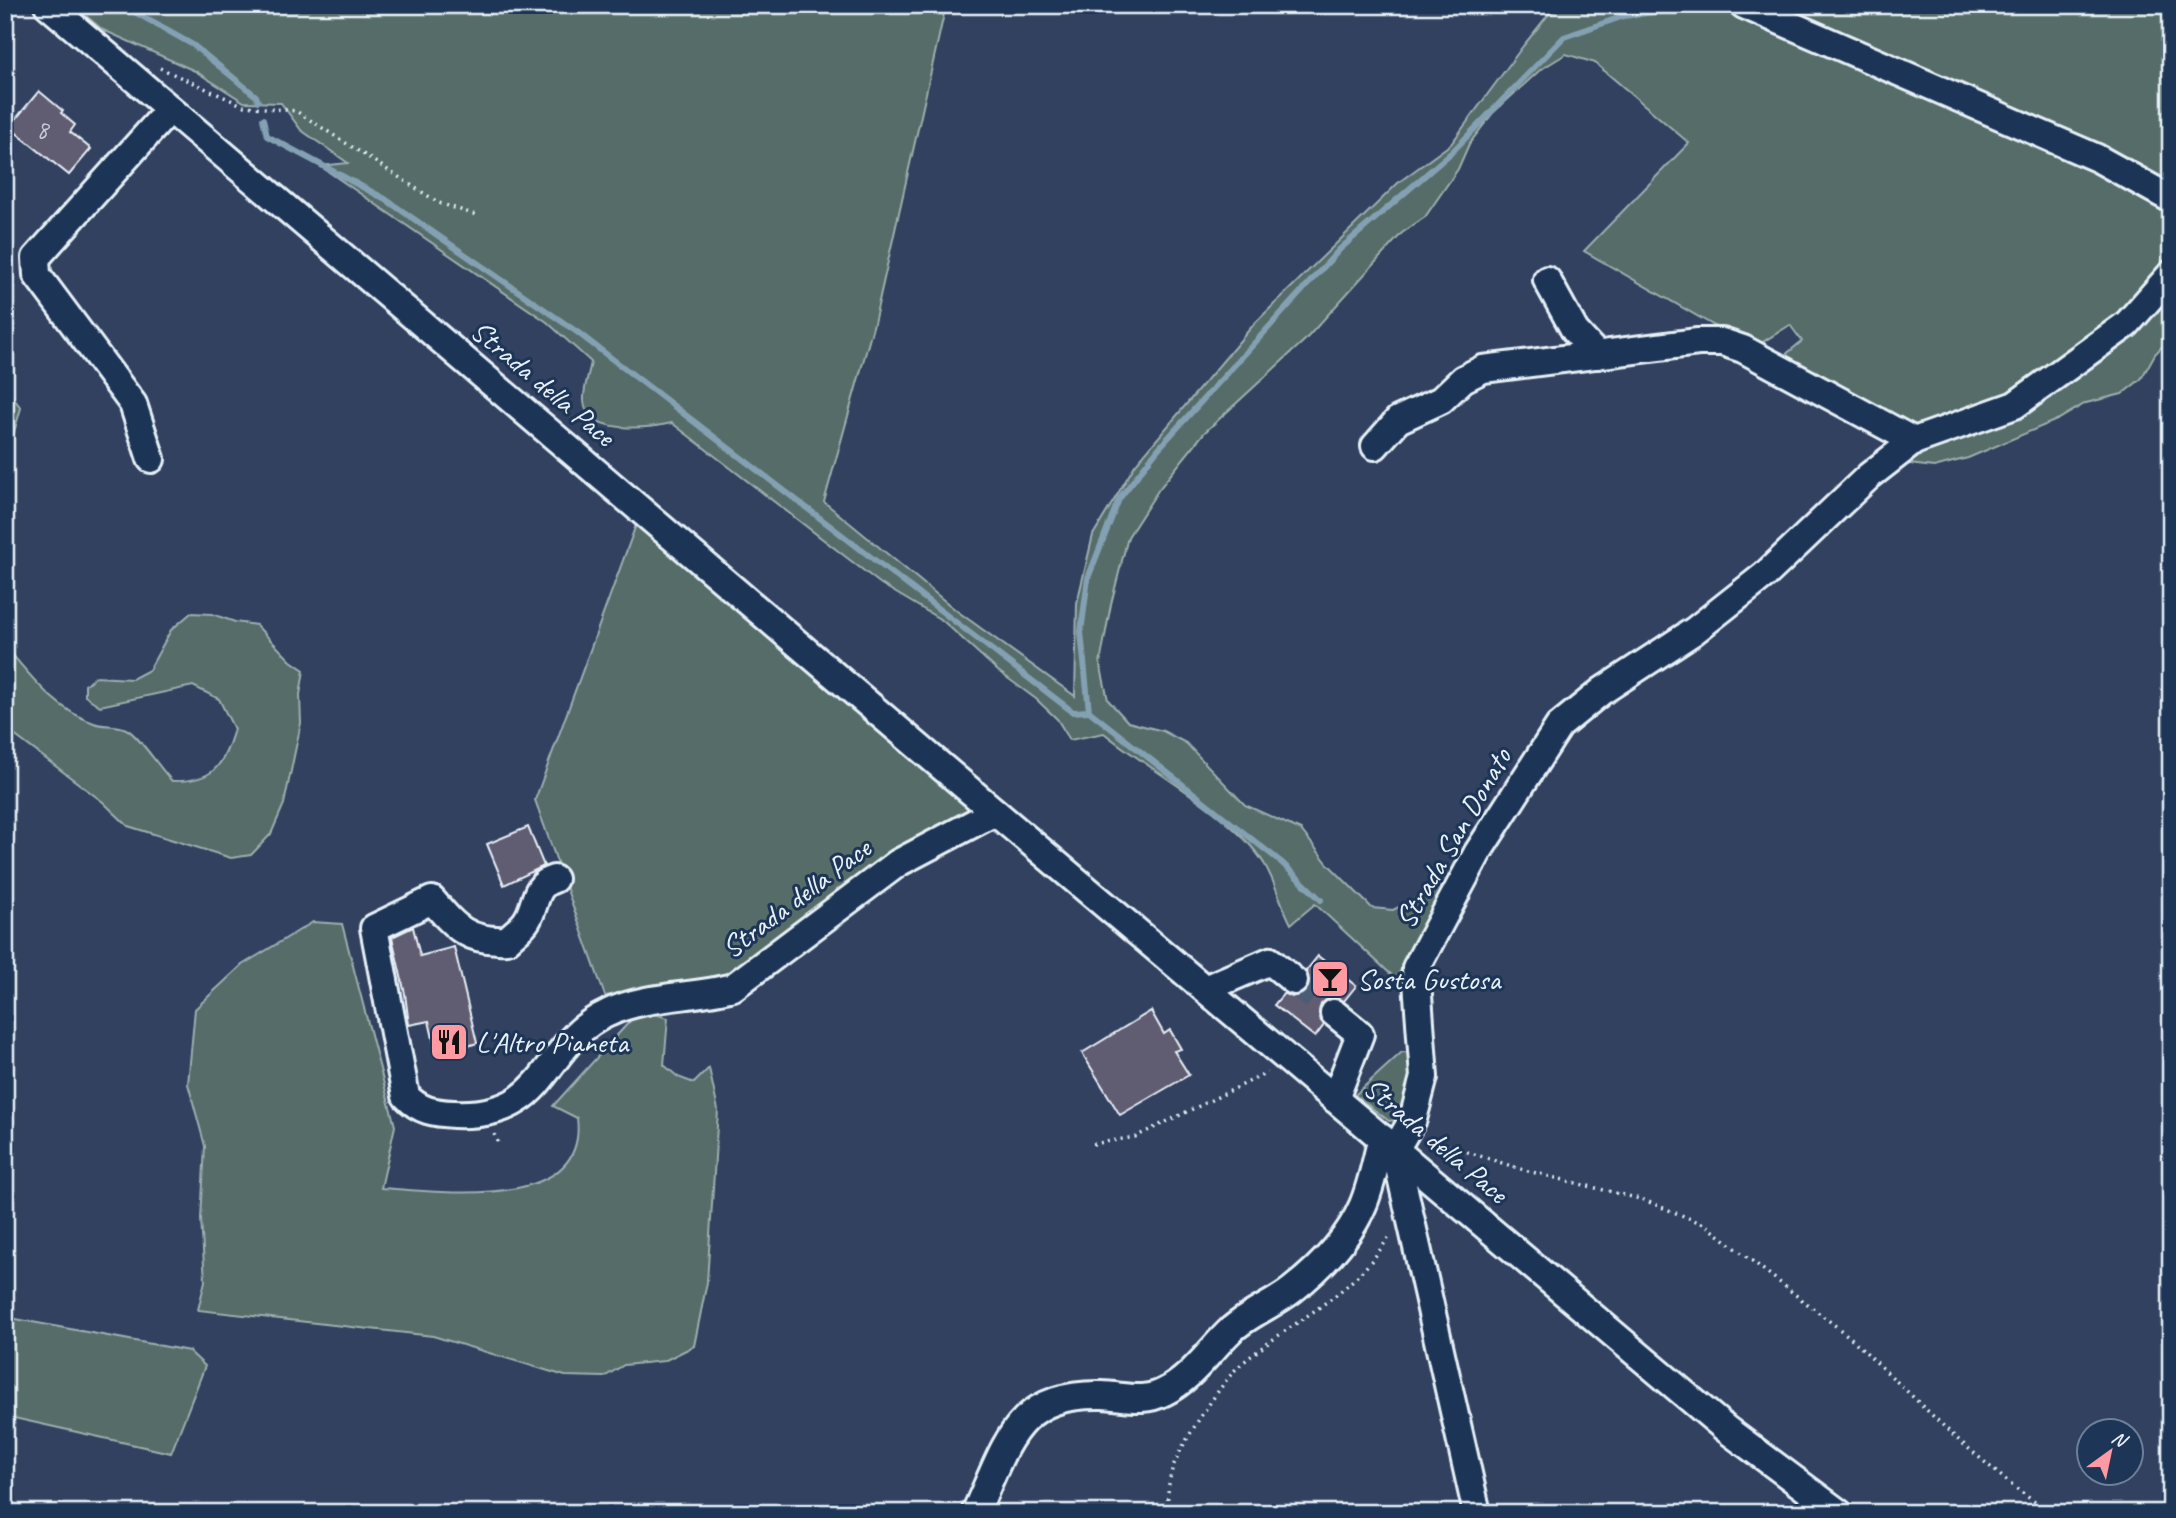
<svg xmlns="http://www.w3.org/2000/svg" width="2176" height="1518" viewBox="0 0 2176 1518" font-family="Caveat,sans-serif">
	<rect width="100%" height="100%" fill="#31415f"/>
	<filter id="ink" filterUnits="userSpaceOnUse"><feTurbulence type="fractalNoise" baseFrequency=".0143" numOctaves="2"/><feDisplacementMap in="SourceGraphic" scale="14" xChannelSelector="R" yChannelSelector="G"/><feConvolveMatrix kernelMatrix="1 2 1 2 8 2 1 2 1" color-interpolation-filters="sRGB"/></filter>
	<g filter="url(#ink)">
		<g fill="#556c68" stroke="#9eaeb0" stroke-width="2">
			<path d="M73,5H946L874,323L824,502L957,611L1075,696L1077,603L1093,535L1135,465L1254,324L1399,182L1451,144L1523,46L1548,15L1562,5H1714L1926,91L2171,207V268L2165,279L2021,394L1927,429L1893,417L1779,360L1802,341L1790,325L1753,348L1584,251L1689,143L1595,63L1566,54L1540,70L1493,113L1469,144L1458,169L1425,217L1402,233L1305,340L1204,433L1159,489L1128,537L1111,604L1100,663L1108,700L1128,722L1163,731L1186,743L1245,805L1301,830L1328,864L1372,908L1393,910L1445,884L1396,979L1315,904L1291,924C1281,905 1276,884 1265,865C1236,816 1150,771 1104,733L1070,740L1057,719L1036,699L998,671L943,621L881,584L672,423C650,428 586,436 584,401C583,389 589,374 591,362L547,322L320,166L348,163L301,130L281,103L244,102L195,71L103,30Z"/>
			<polygon points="1765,5 2171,5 2171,185"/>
			<polygon points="2171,285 2171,337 2155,354 2141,379 2122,394 2086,403 2059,419 1968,458 1934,467 1909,464 1906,456 2006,415"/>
			<polygon points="5,387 21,408 5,463"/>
			<polygon points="636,525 886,729 975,806 879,861 724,979 605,996 535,800"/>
			<path d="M191,613L212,614L235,622L256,625L291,661L304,670L300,695L301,723L284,804L271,834L251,855L231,858L128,826L103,802L13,734L5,723V646C31,676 55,710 94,723C103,727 116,724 126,729C138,734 160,769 172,781C213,782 223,767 234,729L219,699L193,686L100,706L85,696V685L95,677L132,679L149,670L171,630Z"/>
			<path d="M313,922L342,924L395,1126L381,1188C438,1191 589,1214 577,1118L553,1106L640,1010L668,1018L664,1065L678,1077L694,1083L709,1068L718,1110L707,1282L694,1346L664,1361L624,1365L604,1377L565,1376L433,1336L198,1310L205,1281L201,1219L205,1146L188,1084L195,1009L242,965Z"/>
			<path d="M1402,1052L1411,1053C1412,1075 1410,1101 1397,1120L1389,1121L1355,1095Z"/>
			<polygon points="5,1317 189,1351 205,1366 171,1453 5,1416"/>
		</g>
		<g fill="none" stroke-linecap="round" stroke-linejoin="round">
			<g stroke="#84a1b4" stroke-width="6">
				<polyline points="122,5 193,45 256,96 258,101"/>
				<polyline points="263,119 267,136 385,199 577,332 1073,712 1089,711"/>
				<polyline points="1321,900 1281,862 1089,711 1081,632 1088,578 1119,499 1158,449 1340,249 1452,152 1564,37 1624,16 1669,10 1674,5"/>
			</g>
		</g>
		<g fill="#615c71" stroke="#e8f1f8" stroke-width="2">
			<polygon points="39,91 63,111 61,113 75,125 70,132 91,149 69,175 9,127"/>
			<polygon points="528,827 544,866 504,885 487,844"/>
			<polygon points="413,927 420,956 454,947 477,1043 437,1056 429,1021 409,1025 405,994 392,937"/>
			<polygon points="1318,956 1356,986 1344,1001 1329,998 1321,1004 1319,1018 1324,1025 1315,1037 1274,1005 1284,993 1292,997 1306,992 1310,983 1306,971"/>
			<polygon points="1151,1011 1164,1034 1170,1030 1181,1049 1174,1051 1189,1075 1120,1115 1082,1053"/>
		</g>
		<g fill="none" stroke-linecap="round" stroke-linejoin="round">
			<polyline stroke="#4c5b76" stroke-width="26" stroke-dasharray="26 13" stroke-linecap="butt" points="1294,981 1334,1013"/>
			<defs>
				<g id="minor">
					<polyline points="48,5 995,812 1726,1429 1839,1513"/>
					<polyline points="1744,5 2097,158 2171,199"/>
					<polyline points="1547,280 1575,331 1597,355"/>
					<polyline points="1375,446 1398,420 1441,400 1463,379 1483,369 1698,342 1722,342 1743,349 1914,441"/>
					<polyline points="151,459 133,404 37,275 36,258 170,109"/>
					<path d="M554,879C533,885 537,905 527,920C523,927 513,934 507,940C468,942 456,928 432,900L374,928L406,1096C420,1111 434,1113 454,1114C553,1118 539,1044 608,1013C645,995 693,998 733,987L898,863L995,812"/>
					<polyline points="1205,989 1270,961 1294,981"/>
					<polyline points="1334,1013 1360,1034 1335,1099"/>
					<path d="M975,1513C1007,1445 1014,1393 1102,1395C1125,1396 1143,1403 1164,1392C1191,1379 1209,1351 1230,1331C1248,1314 1273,1305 1292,1290C1320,1268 1349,1238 1363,1205C1372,1184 1376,1160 1382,1138"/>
					<polyline points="1477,1513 1395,1150 1413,1119 1424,1077 1416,968 1478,852 1559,726 1602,691 1694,631 1765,575 1869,476 1914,441 2015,405 2127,324 2171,274"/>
				</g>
			</defs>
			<use href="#minor" stroke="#e8f1f8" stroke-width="32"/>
			<g stroke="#e8f1f8" stroke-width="3.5" stroke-dasharray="2 5" stroke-linecap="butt">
				<polyline points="160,68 244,106 296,111 439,203 476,215"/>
				<polyline points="494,1134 498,1142"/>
				<polyline points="1427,1139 1524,1170 1644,1200 1706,1225 1851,1338 1954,1436 2014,1487 2050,1513"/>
				<polyline points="1093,1144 1135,1137 1267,1073"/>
				<path d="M1168,1513C1167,1498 1168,1485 1172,1470C1177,1450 1222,1382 1238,1367C1291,1320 1351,1299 1390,1235"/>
			</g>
			<use href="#minor" stroke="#1d3557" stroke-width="26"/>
		</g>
	</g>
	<defs>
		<symbol id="bar-square" viewBox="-11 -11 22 22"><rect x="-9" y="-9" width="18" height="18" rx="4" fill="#ff9aa2" stroke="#1d3557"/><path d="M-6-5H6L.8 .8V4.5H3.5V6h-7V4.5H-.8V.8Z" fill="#111"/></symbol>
		<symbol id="restaurant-square" viewBox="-11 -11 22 22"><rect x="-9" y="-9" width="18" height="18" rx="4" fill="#ff9aa2" stroke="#1d3557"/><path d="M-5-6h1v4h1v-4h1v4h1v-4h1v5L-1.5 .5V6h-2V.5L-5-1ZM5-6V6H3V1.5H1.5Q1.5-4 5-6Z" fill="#111"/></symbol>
	</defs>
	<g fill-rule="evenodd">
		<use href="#bar-square" x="1308" y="957" width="44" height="44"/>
		<use href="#restaurant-square" x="427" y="1020" width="44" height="44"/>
	</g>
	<g text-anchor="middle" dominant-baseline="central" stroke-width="6" stroke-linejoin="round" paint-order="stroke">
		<g font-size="26" fill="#c6ccd6">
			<text x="42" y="129">8</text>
		</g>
		<g font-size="30" fill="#e8f1f8" stroke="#1d3557">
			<text transform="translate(543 383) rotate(40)">Strada della Pace</text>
			<text transform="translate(1453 838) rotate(-60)">Strada San Donato</text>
			<text transform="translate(796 898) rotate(-37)">Strada della Pace</text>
			<text transform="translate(1436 1140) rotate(40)">Strada della Pace</text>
		</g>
		<g font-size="30" fill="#e8f1f8" stroke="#1d3557" text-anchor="start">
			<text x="1357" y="979">Sosta Gustosa</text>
			<text x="476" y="1042">L'Altro Pianeta</text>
		</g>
	</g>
	<rect width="2176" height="1518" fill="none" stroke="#1d3557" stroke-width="28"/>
	<rect x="14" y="14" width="2148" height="1490" fill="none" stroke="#e8f1f8" stroke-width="2.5" filter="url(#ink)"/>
	<g transform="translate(2110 1452) rotate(33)"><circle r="33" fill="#1d3557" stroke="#6e8097" stroke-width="2"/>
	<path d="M0-5L12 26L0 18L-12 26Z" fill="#ff9aa2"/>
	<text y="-10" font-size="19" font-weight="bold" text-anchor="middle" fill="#e8f1f8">N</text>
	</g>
</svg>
